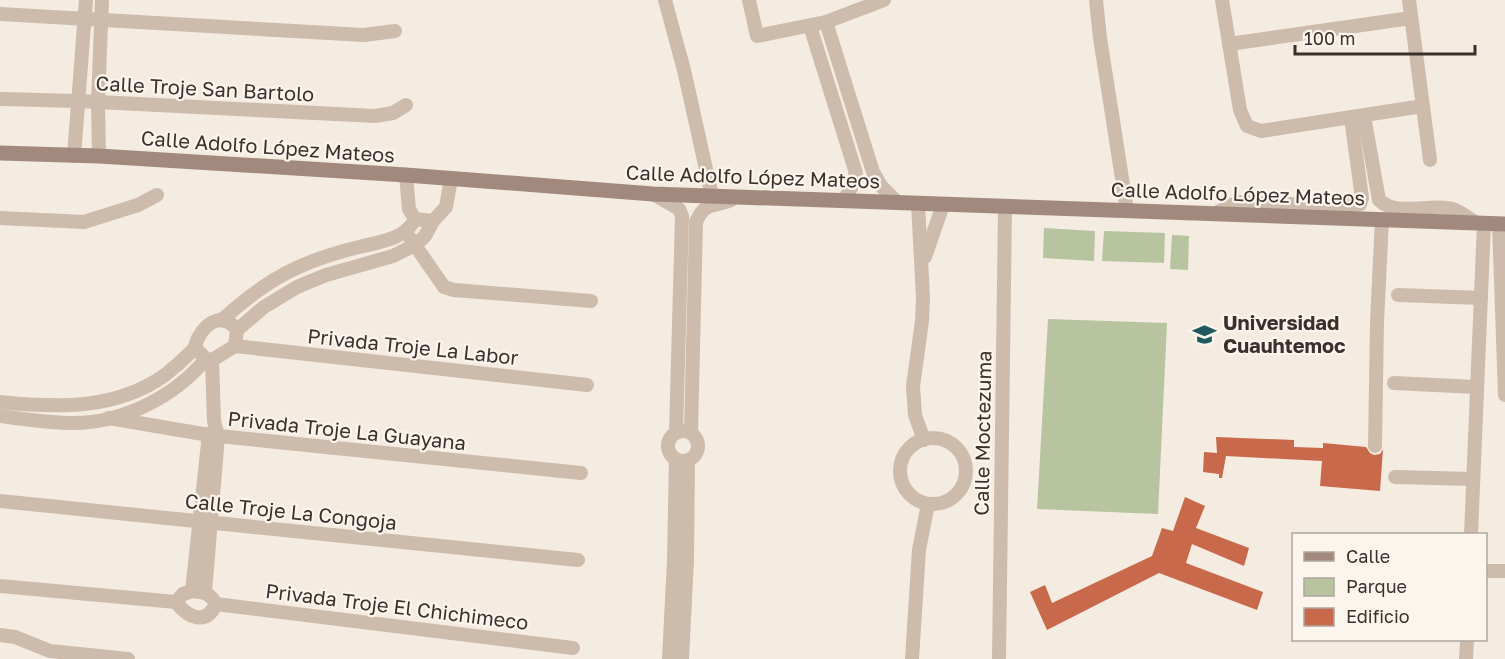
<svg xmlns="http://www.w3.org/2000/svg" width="1505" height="659" viewBox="0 0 1505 659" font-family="'Golos Text',sans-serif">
	<rect width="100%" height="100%" fill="#f4ebe1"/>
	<g fill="#b8c4a0">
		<polygon points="1044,228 1095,231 1094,261 1043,258"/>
		<polygon points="1104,231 1165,233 1164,263 1102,261"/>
		<polygon points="1172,235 1189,236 1188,270 1170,269"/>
		<polygon points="1048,319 1167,323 1158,514 1037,509"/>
	</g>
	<g fill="#c8694b">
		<polygon points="1216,437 1294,440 1294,447 1323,448 1323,443 1366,447 1370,453 1374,455 1380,454 1383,449 1380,491 1320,486 1322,461 1226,456 1222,478 1219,478 1219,474 1203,472 1204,452 1217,453"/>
		<polygon points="1185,497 1205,506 1196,528 1249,548 1244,566 1192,544 1186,563 1263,592 1257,610 1159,573 1047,630 1030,592 1045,585 1052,603 1152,556 1162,528 1173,531"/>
	</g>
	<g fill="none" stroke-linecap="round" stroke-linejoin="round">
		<g stroke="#cdbbac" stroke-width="14">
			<polyline points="665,0 684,70 712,196"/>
			<polyline points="749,0 757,36 826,22 884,0"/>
			<polyline points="1096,0 1100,38 1127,210"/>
			<polyline points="1222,0 1240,110 1247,126 1261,131 1423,106"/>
			<polyline points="1409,0 1430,160"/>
			<polyline points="0,14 364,35 395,31"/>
			<polyline points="826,22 873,172 881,186 897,202"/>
			<polyline points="810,26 856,173 851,188 844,200"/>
			<polyline points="1229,44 1411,18"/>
			<polyline points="0,99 79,101 375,116 393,113 406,105"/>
			<path d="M1364,116L1379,200C1395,216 1426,205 1447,208C1458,209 1468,218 1476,223"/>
			<polyline points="74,156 86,0"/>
			<polyline points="99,156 98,102 102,0"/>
			<polyline points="406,175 409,209 415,219 433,221 446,207 451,179"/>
			<polyline points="653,194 679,209 682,216 676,433"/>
			<polyline points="918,204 923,297 922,321 913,386 915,415 924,440"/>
			<polyline points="1214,214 1238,202 1334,206 1360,204 1362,198 1351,118"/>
			<polyline points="0,218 84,222 138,205 157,195"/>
			<polyline points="1499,224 1505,395"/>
			<polyline points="410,238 444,287 454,290 591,301"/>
			<polyline points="925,257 943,205"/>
			<polyline points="1398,295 1481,298"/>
			<path d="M223,319C267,279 301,261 359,247C379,242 406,239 415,219"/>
			<polyline points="237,330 264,307 297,287 326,275 393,256 415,245 425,236 433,221"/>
			<polyline points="235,346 587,385"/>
			<polyline points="1394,383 1476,387"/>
			<path d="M0,402C57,408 116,410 165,375C174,368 184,359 192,351C196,347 196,343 198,338C207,321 224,312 237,330L235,346L212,360L206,359L195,348"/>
			<path d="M0,416C24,419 49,423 73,423C123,423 174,397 206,359"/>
			<polyline points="109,418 209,435 581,473"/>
			<circle cx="683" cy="446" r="15"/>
			<path d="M691,433L696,222C706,200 713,208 731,200"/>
			<circle cx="933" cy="471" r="33"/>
			<polyline points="1375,446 1377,322 1382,219"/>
			<polyline points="1395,477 1473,479"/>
			<polyline points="0,501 578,560"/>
			<polyline points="1471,534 1484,223"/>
			<polyline points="1486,571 1505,571"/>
			<polyline points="0,586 176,602"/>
			<polyline points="192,591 209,434"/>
			<path d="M192,591C204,592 210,593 216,604C206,626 188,618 176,602L183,594Z"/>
			<polyline points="205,592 218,436 214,421 212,360"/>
			<polyline points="216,604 573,648"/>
			<polyline points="0,635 15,637 50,651 128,659"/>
			<polyline points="669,659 674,560 676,459"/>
			<polyline points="682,659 687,560 688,460"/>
			<polyline points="912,659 919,550 928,504"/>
			<polyline points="999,659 1005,207"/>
			<polyline points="1466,659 1467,640"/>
		</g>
		<polyline stroke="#a18a7d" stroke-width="15" points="0,153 99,156 406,175 653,194 1505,224"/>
	</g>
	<defs>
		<symbol id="university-bare" viewBox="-9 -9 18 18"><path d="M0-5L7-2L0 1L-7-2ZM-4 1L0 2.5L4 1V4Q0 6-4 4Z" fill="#1f5a5e" stroke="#fbf5ee" stroke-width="2.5" paint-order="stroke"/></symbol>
	</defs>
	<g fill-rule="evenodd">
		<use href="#university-bare" x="1188" y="318" width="33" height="33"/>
	</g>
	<g text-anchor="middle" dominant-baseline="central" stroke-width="4.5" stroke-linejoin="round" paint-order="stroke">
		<g font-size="20" fill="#3b302b" stroke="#fbf5ee">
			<text transform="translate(205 88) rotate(3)">Calle Troje San Bartolo</text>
			<text transform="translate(268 146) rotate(4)">Calle Adolfo López Mateos</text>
			<text transform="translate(753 176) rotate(2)">Calle Adolfo López Mateos</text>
			<text transform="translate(1238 193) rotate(2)">Calle Adolfo López Mateos</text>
			<text transform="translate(413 346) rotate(6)">Privada Troje La Labor</text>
			<text transform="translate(347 430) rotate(6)">Privada Troje La Guayana</text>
			<text transform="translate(982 433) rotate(-89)">Calle Moctezuma</text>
			<text transform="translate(291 511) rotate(6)">Calle Troje La Congoja</text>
			<text transform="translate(397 606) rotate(7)">Privada Troje El Chichimeco</text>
		</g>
		<g font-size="20" font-weight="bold" fill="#3b302b" stroke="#fbf5ee" text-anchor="start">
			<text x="1223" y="322">Universidad<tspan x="1223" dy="23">Cuauhtemoc</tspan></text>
		</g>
	</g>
	<rect x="1292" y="533" width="195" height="108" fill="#fbf5ee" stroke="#aea6a0" stroke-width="1.5"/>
	<rect x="1304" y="552" width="30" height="9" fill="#a18a7d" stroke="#aea6a0" stroke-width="1.5"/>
	<text x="1346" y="563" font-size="18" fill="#3b302b">Calle</text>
	<rect x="1304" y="578" width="30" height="18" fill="#b8c4a0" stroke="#aea6a0" stroke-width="1.5"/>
	<text x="1346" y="593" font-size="18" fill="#3b302b">Parque</text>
	<rect x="1304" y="608" width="30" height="18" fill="#c8694b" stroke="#aea6a0" stroke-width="1.5"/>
	<text x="1346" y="623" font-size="18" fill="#3b302b">Edificio</text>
	<path d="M1295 45v9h180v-9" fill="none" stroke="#3b302b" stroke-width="3"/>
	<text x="1304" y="45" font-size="18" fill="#3b302b" stroke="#fbf5ee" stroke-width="4.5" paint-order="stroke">100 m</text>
</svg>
